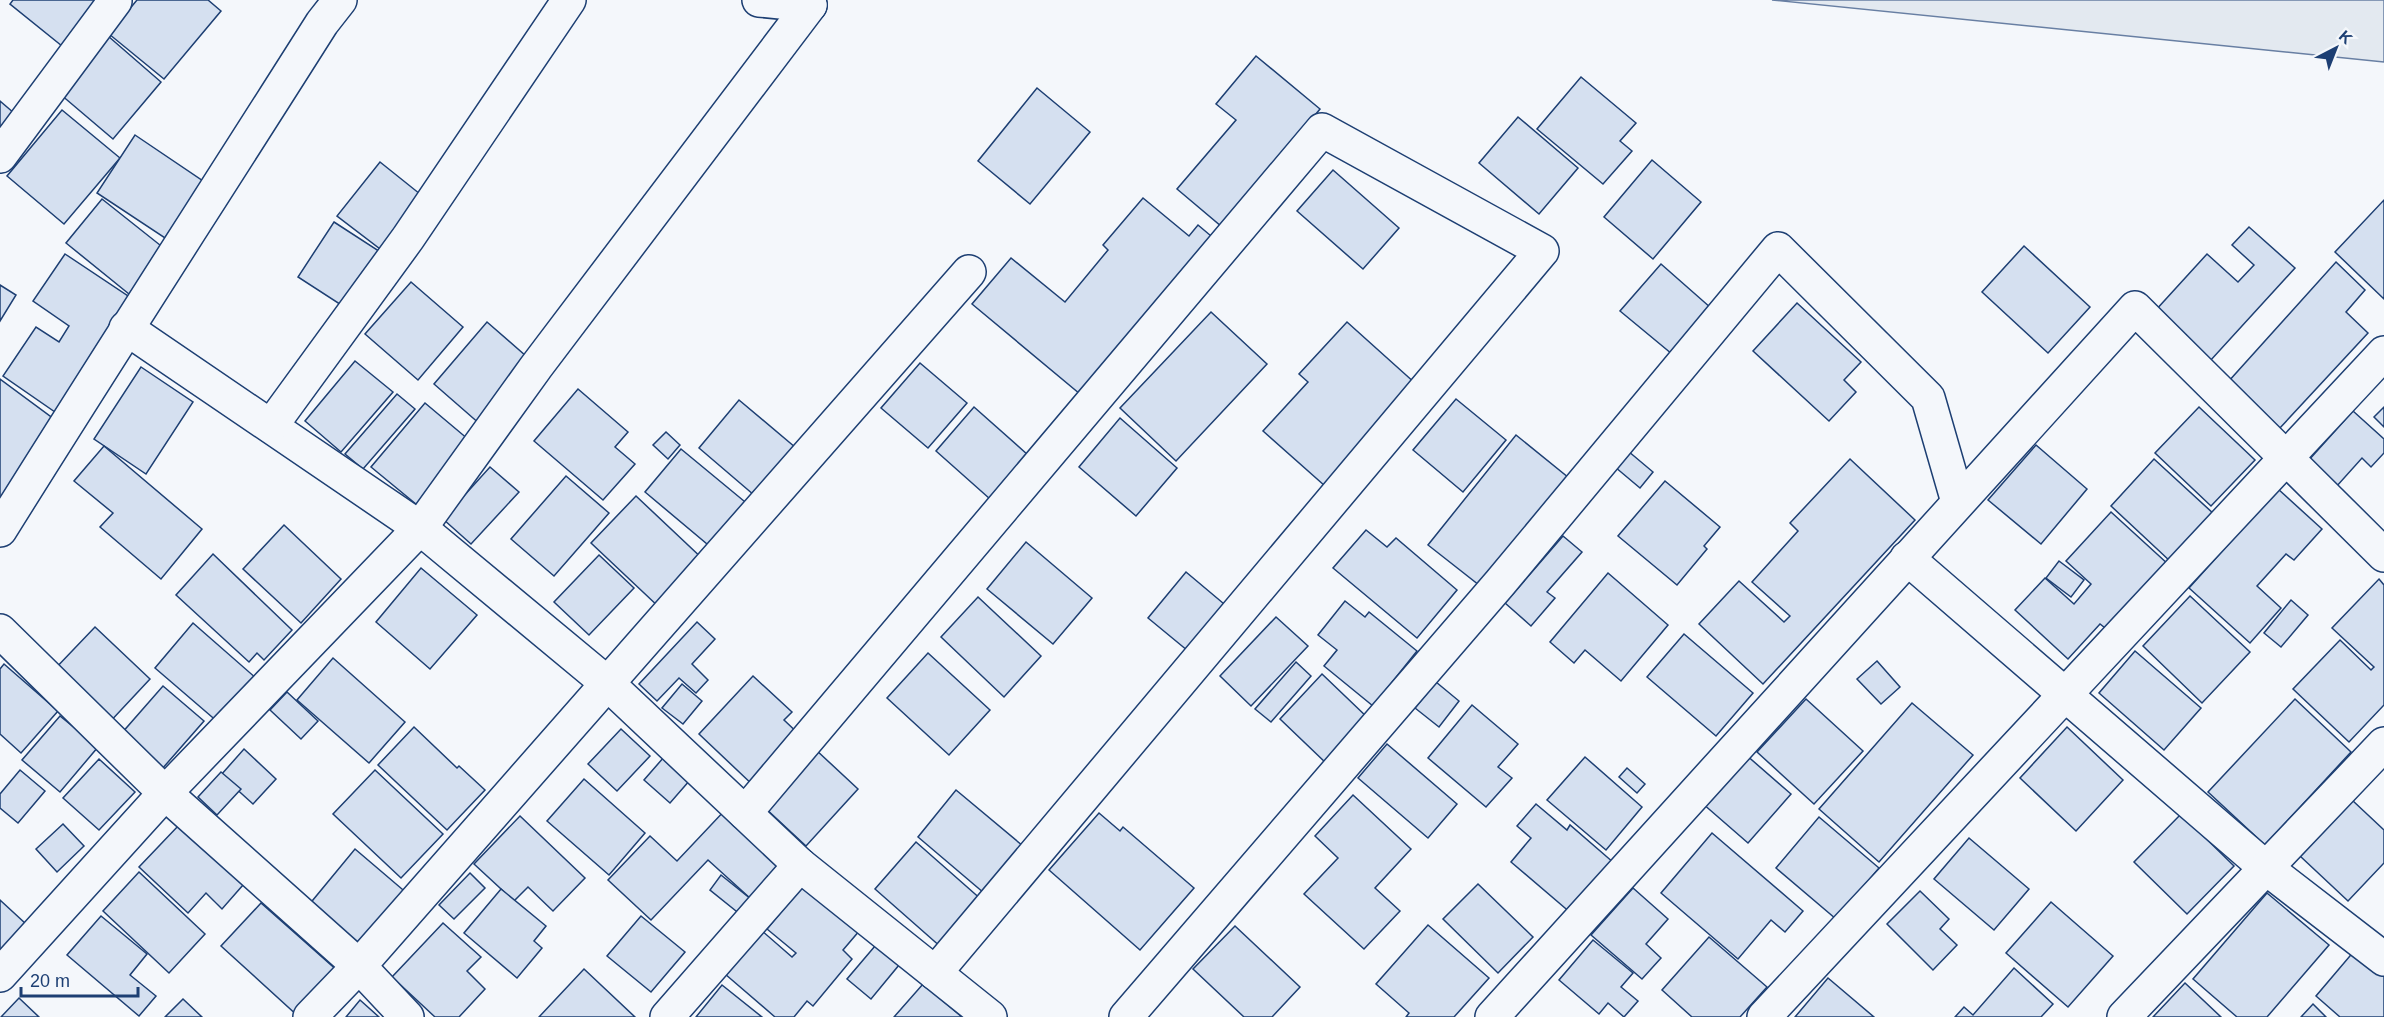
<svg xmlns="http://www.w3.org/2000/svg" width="2384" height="1017" viewBox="0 0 2384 1017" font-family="Helvetica,sans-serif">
	<rect width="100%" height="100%" fill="#f4f7fb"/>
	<polygon fill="#e3e9f0" stroke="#687fa3" stroke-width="1.5" points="1772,0 2384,0 2384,62"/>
	<g fill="#d5e0f0" stroke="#1d3f73" stroke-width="1.5">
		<polygon points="13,0 99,0 62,46 10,4"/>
		<polygon points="137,0 208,0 221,11 164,79 109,34"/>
		<polygon points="108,36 161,82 113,139 60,94"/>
		<polygon points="1256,56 1320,109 1266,174 1234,237 1177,189 1236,120 1216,104"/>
		<polygon points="1581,77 1636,123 1620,141 1632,151 1603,184 1537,129"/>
		<polygon points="1037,88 1090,132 1030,204 978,161"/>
		<polygon points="0,101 14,113 0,130"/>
		<polygon points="62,110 120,158 64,224 7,176"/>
		<polygon points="1518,117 1578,168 1539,214 1479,163"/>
		<polygon points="135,135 203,181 165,238 97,193"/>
		<polygon points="1652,160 1701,202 1653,259 1604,217"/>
		<polygon points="380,162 430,202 388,255 337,216"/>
		<polygon points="1333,170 1399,228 1363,269 1297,211"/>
		<polygon points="1143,198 1189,236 1198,225 1217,241 1086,399 972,304 1011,258 1065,302 1108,250 1103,245"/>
		<polygon points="102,199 165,249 129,294 66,243"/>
		<polygon points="2384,200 2384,299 2335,252"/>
		<polygon points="334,222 388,257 352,312 298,277"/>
		<polygon points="2249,227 2295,268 2210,361 2155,311 2207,254 2238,282 2254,265 2232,245"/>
		<polygon points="2024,246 2090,307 2048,353 1982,292"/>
		<polygon points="65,254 131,298 55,412 3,376 36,327 59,342 69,326 33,301"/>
		<polygon points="2336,262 2365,290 2346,312 2368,333 2279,429 2228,382"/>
		<polygon points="1661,264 1711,308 1672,354 1620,311"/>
		<polygon points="411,282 463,327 418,380 365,334"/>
		<polygon points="0,285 16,295 0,321"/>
		<polygon points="1797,303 1861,362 1844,380 1856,392 1829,421 1753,351"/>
		<polygon points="1211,312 1267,364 1176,461 1120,408"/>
		<polygon points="487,322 534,363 481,425 434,384"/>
		<polygon points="1347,322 1416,384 1325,486 1263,431 1308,382 1299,374"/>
		<polygon points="355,361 393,392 341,452 305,421"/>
		<polygon points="920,363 967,403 928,448 881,408"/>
		<polygon points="141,367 193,402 146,474 94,439"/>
		<polygon points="0,379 62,425 0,508"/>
		<polygon points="578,389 628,432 615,447 635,464 603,500 534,441"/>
		<polygon points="397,394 415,409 363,469 345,454"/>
		<polygon points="1456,399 1506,440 1463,492 1413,450"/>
		<polygon points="739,400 802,453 761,501 699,448"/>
		<polygon points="425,403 475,445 422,509 371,467"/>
		<polygon points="974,407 1028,455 990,499 936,451"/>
		<polygon points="2199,407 2255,460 2211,506 2155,453"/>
		<polygon points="2384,407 2384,427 2374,417"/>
		<polygon points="2353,411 2384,439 2384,453 2371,467 2362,458 2336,487 2308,461"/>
		<polygon points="1120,418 1177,468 1136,516 1079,467"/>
		<polygon points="666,432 680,445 668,459 653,445"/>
		<polygon points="1516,435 1574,482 1479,585 1428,545"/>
		<polygon points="2036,445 2087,489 2041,544 1988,500"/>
		<polygon points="104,446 202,529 161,579 100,527 113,513 74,481"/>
		<polygon points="681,449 750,506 713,549 645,492"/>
		<polygon points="1628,451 1653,472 1640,488 1615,467"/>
		<polygon points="1850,459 1915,520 1763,684 1699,624 1739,581 1784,622 1790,616 1752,582 1798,531 1790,523"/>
		<polygon points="2154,459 2215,515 2171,562 2111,506"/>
		<polygon points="490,467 519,492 471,544 443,519"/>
		<polygon points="566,476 609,513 554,576 511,539"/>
		<polygon points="1665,481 1720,527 1704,546 1707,549 1677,585 1618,536"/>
		<polygon points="2278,489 2322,529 2294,560 2286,554 2257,586 2281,608 2250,643 2189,588"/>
		<polygon points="636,496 706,562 661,609 591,543"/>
		<polygon points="2111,512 2169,565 2109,631 2100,624 2068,659 2015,610 2045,578 2074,604 2091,584 2066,561"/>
		<polygon points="284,525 341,579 301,623 243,569"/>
		<polygon points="1366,530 1387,547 1396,538 1457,590 1417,638 1333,568"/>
		<polygon points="1563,536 1582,552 1547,592 1555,598 1531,626 1505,603"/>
		<polygon points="1026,542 1092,598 1053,644 987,589"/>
		<polygon points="213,554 292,630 264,660 257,653 249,662 176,595"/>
		<polygon points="599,555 634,588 589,635 554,602"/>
		<polygon points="2059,561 2084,580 2071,597 2046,578"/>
		<polygon points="421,568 477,615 430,669 376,622"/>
		<polygon points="1186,572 1236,614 1199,660 1148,618"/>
		<polygon points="1608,573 1668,625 1621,681 1585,650 1574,663 1550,642"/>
		<polygon points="2379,579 2384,585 2384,705 2349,742 2293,689 2340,640 2371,670 2374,667 2332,628"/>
		<polygon points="2190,596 2250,652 2202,703 2143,646"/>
		<polygon points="978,597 1041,656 1004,697 941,637"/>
		<polygon points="2291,600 2308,615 2281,647 2264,633"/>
		<polygon points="1345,601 1365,617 1369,612 1417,651 1373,706 1324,666 1337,650 1318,635"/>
		<polygon points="1276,617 1308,646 1251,706 1220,676"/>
		<polygon points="697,622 715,639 692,664 708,680 696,693 679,678 657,701 639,684"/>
		<polygon points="193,623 257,679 219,723 155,668"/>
		<polygon points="95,627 150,679 107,725 52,672"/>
		<polygon points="1684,634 1753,693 1716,736 1647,677"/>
		<polygon points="2135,651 2201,708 2164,750 2099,693"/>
		<polygon points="928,653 990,710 949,755 887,698"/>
		<polygon points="333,658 405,722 369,763 297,700"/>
		<polygon points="1877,661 1900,687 1881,704 1857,679"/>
		<polygon points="1296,662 1311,676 1271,722 1255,709"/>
		<polygon points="4,664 58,711 21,753 0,734 0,669"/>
		<polygon points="1322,674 1369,719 1327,764 1280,719"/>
		<polygon points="753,676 792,712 784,720 803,738 756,788 699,734"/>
		<polygon points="1436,682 1459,701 1439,727 1415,708"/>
		<polygon points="682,684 702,701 683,724 662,708"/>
		<polygon points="163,686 204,721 162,769 121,734"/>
		<polygon points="287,692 318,721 301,739 270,710"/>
		<polygon points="1806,699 1863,751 1814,804 1757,752"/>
		<polygon points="2295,699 2351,752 2265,845 2208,792"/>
		<polygon points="1912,703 1973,755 1879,862 1819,809"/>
		<polygon points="1472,705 1518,744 1498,767 1512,778 1486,807 1428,758"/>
		<polygon points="60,716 98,747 60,792 22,760"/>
		<polygon points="414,727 457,768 459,766 485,790 447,830 378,765"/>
		<polygon points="2067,727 2123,780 2076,831 2020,778"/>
		<polygon points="621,729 650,756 617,791 588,764"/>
		<polygon points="1387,744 1457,804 1428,838 1358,778"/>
		<polygon points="244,749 276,779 253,804 221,775"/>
		<polygon points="815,749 858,789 806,846 763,806"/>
		<polygon points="1745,754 1791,794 1748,843 1702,803"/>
		<polygon points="664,757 690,780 670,803 644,780"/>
		<polygon points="1585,757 1642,807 1606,850 1547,800"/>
		<polygon points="99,759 135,792 99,830 63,798"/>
		<polygon points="1627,768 1645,784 1637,793 1619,777"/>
		<polygon points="20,770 45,791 18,823 0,808 0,794"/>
		<polygon points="375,770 443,834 401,878 333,814"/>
		<polygon points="221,772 241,789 217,815 198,797"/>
		<polygon points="584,779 645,833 609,875 547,821"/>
		<polygon points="956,790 1023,846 984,893 918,837"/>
		<polygon points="1353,795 1411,849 1375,888 1400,911 1364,949 1304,894 1338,858 1315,836"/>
		<polygon points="2352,800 2384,830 2384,863 2348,901 2300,856"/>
		<polygon points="1536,804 1567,830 1570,825 1614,863 1572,914 1511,862 1531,838 1517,826"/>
		<polygon points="727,808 785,863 751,899 708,860 651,920 608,880 650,836 677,861"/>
		<polygon points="1099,813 1120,831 1123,827 1194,888 1140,950 1049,870"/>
		<polygon points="2181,814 2234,866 2187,914 2134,862"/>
		<polygon points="520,816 585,878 553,911 528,887 514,901 474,864"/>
		<polygon points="1819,817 1879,868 1836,919 1776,868"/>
		<polygon points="63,824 84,846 57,872 36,849"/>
		<polygon points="179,825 243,885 222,909 206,893 188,913 139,867"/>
		<polygon points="1712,833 1803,911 1785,932 1771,920 1738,959 1661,893"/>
		<polygon points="1969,838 2029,889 1994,930 1934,879"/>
		<polygon points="916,842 983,901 942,948 875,889"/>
		<polygon points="355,849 409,895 362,951 308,906"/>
		<polygon points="139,872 205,934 169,973 103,911"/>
		<polygon points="470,873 485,888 454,919 439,905"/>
		<polygon points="721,875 752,900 741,915 710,890"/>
		<polygon points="804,884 860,930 843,950 852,959 813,1006 807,1001 794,1017 775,1017 725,974 761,930 792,957 796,953 767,929"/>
		<polygon points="1478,884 1533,937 1498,973 1443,919"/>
		<polygon points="1633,888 1668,919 1646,944 1661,958 1642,979 1591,935"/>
		<polygon points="501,889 546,926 534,941 542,948 517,978 464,933"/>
		<polygon points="1920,891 1949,919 1940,929 1957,945 1933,970 1887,924"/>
		<polygon points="2267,893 2329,945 2267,1017 2237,1017 2193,979"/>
		<polygon points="0,900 26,924 0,951"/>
		<polygon points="2051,902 2113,956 2068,1007 2006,953"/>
		<polygon points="261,903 340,973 299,1017 221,946"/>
		<polygon points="101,916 147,954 130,975 156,996 139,1016 67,955"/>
		<polygon points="641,916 685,952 651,992 607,956"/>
		<polygon points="443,923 481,957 467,971 485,989 459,1017 435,1017 392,977"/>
		<polygon points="1428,925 1489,978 1454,1017 1406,1017 1409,1013 1376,984"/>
		<polygon points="1235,926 1300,987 1272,1017 1244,1017 1193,969"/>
		<polygon points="1709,937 1767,987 1740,1017 1692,1017 1662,990"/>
		<polygon points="1593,940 1633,973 1621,987 1638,1001 1624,1017 1608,1003 1599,1014 1559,980"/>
		<polygon points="875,946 899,965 871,999 847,979"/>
		<polygon points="2355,950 2384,975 2384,1017 2340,1017 2316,996"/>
		<polygon points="2014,968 2053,1004 2041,1017 1955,1017 1964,1007 1973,1015"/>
		<polygon points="584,969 635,1017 539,1017"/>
		<polygon points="1828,978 1874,1017 1795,1017"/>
		<polygon points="2185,983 2221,1017 2153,1017"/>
		<polygon points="923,984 962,1017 894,1017"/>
		<polygon points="722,985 762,1017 696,1017"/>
		<polygon points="19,998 39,1017 1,1017"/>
		<polygon points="183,999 202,1017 165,1017"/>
		<polygon points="360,1000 379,1017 346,1017"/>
		<polygon points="2313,1004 2326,1017 2301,1017"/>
	</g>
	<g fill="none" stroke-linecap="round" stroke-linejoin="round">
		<defs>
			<g id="minor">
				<polyline points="759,0 810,5"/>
				<polyline points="0,156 115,1"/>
				<polyline points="126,328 420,528 607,683 800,865 990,1017"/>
				<polyline points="271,426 408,238 569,0"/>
				<path d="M0,530C106,360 215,192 322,23L340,0"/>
				<polyline points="1907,558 2266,868 2384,959"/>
				<polyline points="0,631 165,793 359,966 407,1017"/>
				<polyline points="745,813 1322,130 1542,251 935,973"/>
				<polyline points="0,975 165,793 420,528 536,367 810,5"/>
				<polyline points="310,1017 359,966 969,272"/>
				<polyline points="667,1017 800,865"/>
				<polyline points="1126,1017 1500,583 1778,249 1928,398 1958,502"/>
				<polyline points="1492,1017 2135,308 2384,555"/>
				<polyline points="1764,1017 2384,353"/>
				<polyline points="2124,1017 2384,744"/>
			</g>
		</defs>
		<use href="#minor" stroke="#1d3f73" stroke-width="36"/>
		<use href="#minor" stroke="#f4f7fb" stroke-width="33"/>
	</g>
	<g transform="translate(2336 48) rotate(42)" stroke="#f4f7fb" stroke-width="4.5" paint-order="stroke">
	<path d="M0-4.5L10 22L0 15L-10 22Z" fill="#1d3f73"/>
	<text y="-9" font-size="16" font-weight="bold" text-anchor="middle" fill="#1d3f73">K</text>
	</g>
	<path d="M21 987v9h117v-9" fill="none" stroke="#1d3f73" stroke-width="3"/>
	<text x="30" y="987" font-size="18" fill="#1d3f73" stroke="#f4f7fb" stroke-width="4.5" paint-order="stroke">20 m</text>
</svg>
